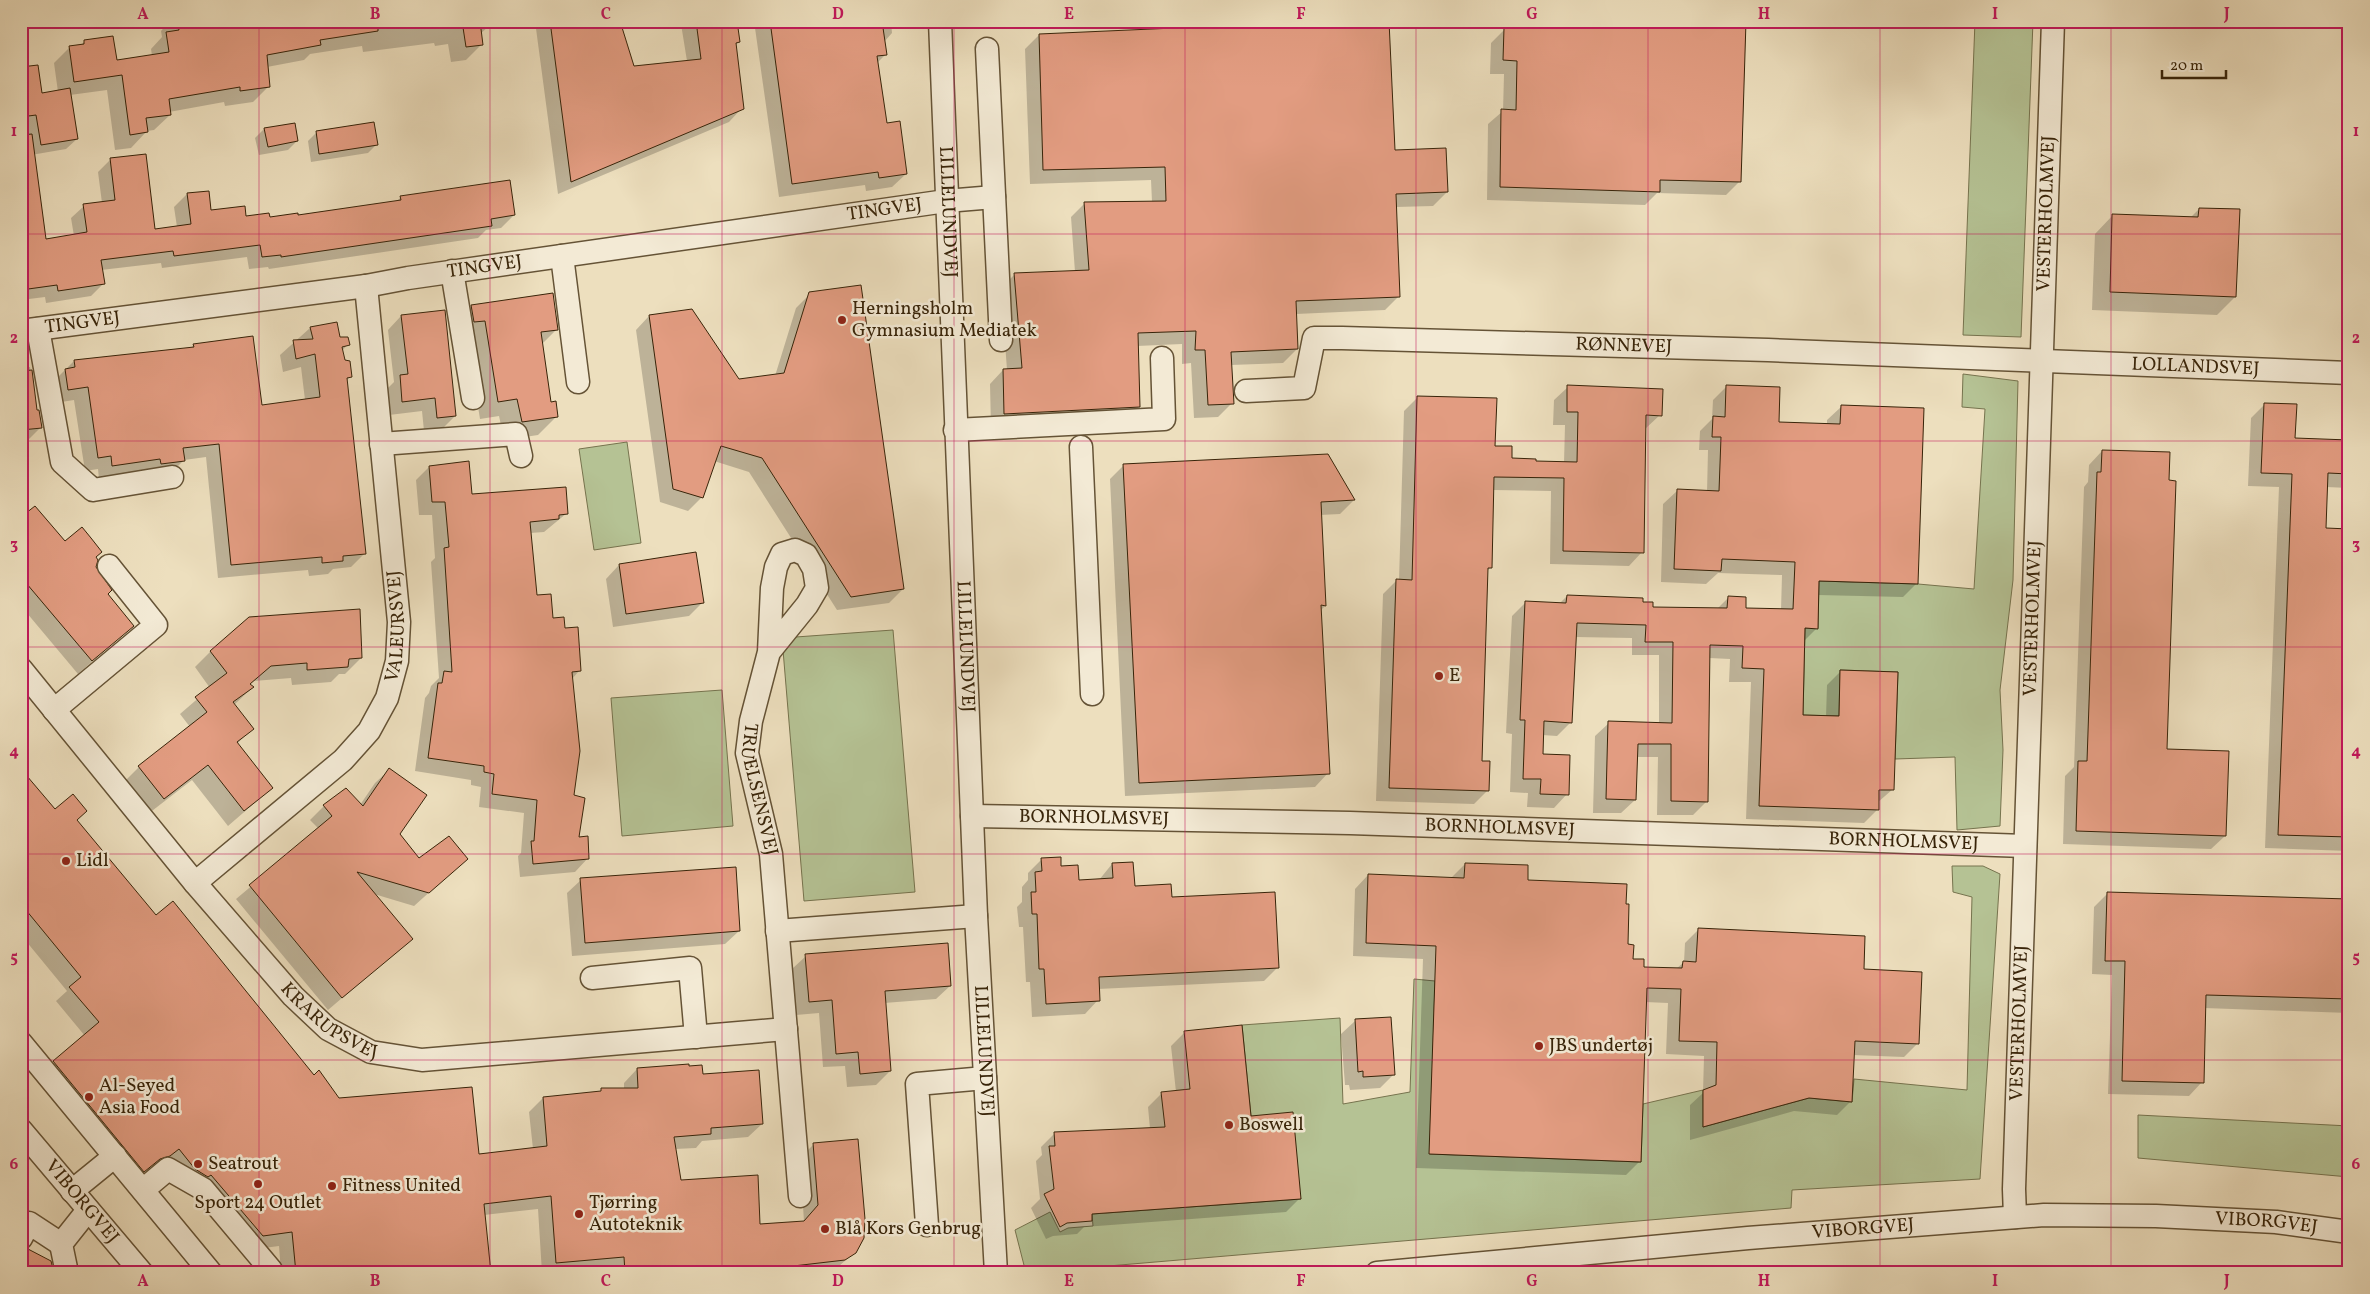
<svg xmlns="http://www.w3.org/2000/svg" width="2370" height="1294" viewBox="0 0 2370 1294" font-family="Vollkorn,serif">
	<rect width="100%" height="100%" fill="#eddfbe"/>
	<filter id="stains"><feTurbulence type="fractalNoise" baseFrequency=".004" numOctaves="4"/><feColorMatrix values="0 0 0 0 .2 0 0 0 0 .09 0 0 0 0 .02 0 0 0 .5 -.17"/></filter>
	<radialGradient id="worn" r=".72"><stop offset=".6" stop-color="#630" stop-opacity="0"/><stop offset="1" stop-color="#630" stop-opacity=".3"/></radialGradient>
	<g fill="#b5c294" stroke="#76734e">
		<polygon points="1975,21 2033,21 2021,337 1963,335"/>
		<polygon points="1963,374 2018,381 2013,580 2000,690 2003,750 2000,826 1957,830 1955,757 1895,759 1898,672 1840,670 1839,716 1803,715 1805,628 1818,628 1819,581 1918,584 1974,589 1985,409 1962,407"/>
		<polygon points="627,442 641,543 594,550 579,449"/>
		<polygon points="893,630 915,892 804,901 782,638"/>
		<polygon points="722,690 733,826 622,836 611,698"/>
		<polygon points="1952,866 1983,866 2000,874 1980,1179 1792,1190 1791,1208 1026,1273 1015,1230 1050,1212 1060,1232 1068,1228 1093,1226 1092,1214 1301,1199 1251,1116 1242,1025 1340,1018 1343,1104 1410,1092 1414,979 1435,981 1430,1154 1641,1162 1643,1104 1703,1090 1703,1127 1809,1098 1852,1102 1854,1079 1967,1090 1972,897 1953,892"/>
		<polygon points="2138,1115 2349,1126 2349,1177 2138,1158"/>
	</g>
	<g fill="#0003">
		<polygon points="170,21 487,21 488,27 480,34 482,44 466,60 451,62 448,44 435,46 434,43 363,52 362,46 310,54 304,60 267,67 269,86 253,102 225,106 224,102 169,112 170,115 154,130 147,131 131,148 115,150 107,90 70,95 77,139 66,149 31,155 26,125 21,126 21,69 41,94 58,92 54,63 70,47 80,46 85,41 115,61 152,56 151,49 162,37 161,31"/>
		<polygon points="535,21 619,21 633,68 687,61 681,24 684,21 736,21 739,42 735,45 742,108 729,122 558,194"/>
		<polygon points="754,21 891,21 892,33 884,42 886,54 877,63 886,124 906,174 892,187 866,191 865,185 779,197"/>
		<polygon points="1277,21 1316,21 1394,152 1447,192 1433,206 1396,207 1399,296 1385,310 1296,314 1297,349 1283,363 1231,365 1232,403 1218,417 1194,418 1191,363 1182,364 1182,344 1137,346 1139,407 1125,421 991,428 990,384 1003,370 1007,370 1001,288 1015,274 1075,272 1071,217 1085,203 1152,202 1151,180 1030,184 1025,49 1039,35 1277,25"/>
		<polygon points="1504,21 1745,21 1740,181 1726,195 1657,193 1645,205 1487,200 1488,124 1503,111 1504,74 1490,74 1491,43 1504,30"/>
		<polygon points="264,129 297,141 288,150 259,155 255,138"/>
		<polygon points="317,132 377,144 368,153 311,162 308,141"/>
		<polygon points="111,159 154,230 177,227 174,207 187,194 208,192 210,211 245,217 297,217 396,202 401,197 514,215 501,228 486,230 478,238 269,269 268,267 249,269 247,257 162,268 161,263 101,270 103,284 91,296 46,303 45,297 21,300 21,166 45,240 74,236 71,218 84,206 102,203 98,172"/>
		<polygon points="2199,209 2235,297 2217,315 2092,310 2095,234 2113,215 2190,218"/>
		<polygon points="810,294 903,589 889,603 837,610 749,472 714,461 702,497 688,511 660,502 636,330 649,316 738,381 775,376 796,308"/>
		<polygon points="471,306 557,329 542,344 550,403 556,417 538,435 504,440 499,416 480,419 467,339 453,324"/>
		<polygon points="401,316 455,416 441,430 424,431 422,411 389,415 386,390 394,382 388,330"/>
		<polygon points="310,328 348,344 342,351 350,377 346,381 365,553 351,567 333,569 328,574 309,576 308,570 218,578 206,457 184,460 170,474 99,479 98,469 85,471 74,400 55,403 52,383 74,361 190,349 194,345 261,406 305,400 301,367 283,372 280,355"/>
		<polygon points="30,367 36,412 41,427 27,441 22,442 26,479 21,484 21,368"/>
		<polygon points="1727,386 1777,424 1827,425 1827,420 1841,407 1916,584 1903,597 1818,595 1817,628 1804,641 1801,716 1826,717 1827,685 1841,671 1893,789 1877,803 1877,810 1864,823 1746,819 1751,682 1729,682 1730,659 1709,658 1707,801 1693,815 1657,815 1658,757 1636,757 1635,800 1621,813 1593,813 1595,736 1609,723 1659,724 1659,655 1632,655 1632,638 1575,637 1571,722 1557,736 1542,735 1542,755 1567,794 1554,808 1527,807 1528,793 1510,792 1512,734 1506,733 1512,616 1525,603 1559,604 1567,596 1641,603 1651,608 1717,609 1728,598 1744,609 1781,610 1782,575 1718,573 1706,584 1661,582 1663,504 1677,491 1707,492 1708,450 1699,450 1700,431 1712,419 1713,400"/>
		<polygon points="1568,387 1660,415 1645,429 1642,552 1629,566 1550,564 1551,491 1493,490 1490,568 1487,571 1481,763 1488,790 1474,804 1376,801 1383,594 1396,581 1399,581 1404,411 1418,397 1510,460 1564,463 1565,425 1553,425 1554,400"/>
		<polygon points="2265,404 2294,439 2345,441 2346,423 2349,419 2349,488 2326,487 2325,529 2349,530 2349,851 2265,848 2279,487 2248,486 2251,418"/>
		<polygon points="2102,451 2165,750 2225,836 2211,849 2063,844 2065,776 2074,767 2084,487 2088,482 2089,465"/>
		<polygon points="1327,455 1354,500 1340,514 1320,515 1325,606 1320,611 1328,773 1315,787 1125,796 1110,479 1124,465"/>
		<polygon points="429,467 470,495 567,513 544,532 530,533 536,596 551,619 564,630 579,671 572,679 573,796 577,838 588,858 575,872 520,877 518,856 521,853 524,813 479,807 481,787 471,785 471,780 415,771 425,698 429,693 431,686 439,678 431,562 435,558 432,515 419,515 416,480"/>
		<polygon points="21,519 94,558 95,569 106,594 133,625 78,674 21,606"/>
		<polygon points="619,565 703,602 689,616 613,627 606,579"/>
		<polygon points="211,651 361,658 345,674 339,674 331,682 292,685 291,678 254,681 249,685 253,687 234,705 252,728 237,744 272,788 228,826 192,780 148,814 123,783 139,767 190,727 180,714 210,688 195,667"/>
		<polygon points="389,770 399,834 419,859 452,872 414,906 374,894 411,939 328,1010 236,899 319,829 310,820 324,806 360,805 375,783"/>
		<polygon points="21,771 55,811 76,821 155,917 339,1100 478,1155 533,1149 529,1112 543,1098 599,1093 602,1089 624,1089 624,1083 637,1069 702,1075 762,1124 748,1137 702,1141 696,1148 675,1149 680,1182 759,1226 804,1222 800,1158 814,1144 855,1252 831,1273 610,1273 610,1270 542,1273 538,1209 484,1215 489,1273 281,1273 279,1246 249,1250 196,1188 154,1170 144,1172 130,1185 40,1075 85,1036 56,1001 67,991 21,935"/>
		<polygon points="1042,859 1060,867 1078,881 1099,880 1112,864 1133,887 1171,899 1277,968 1264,981 1098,989 1098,1000 1085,1014 1032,1017 1030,982 1026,982 1023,927 1019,927 1017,907 1022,902 1022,887 1028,880 1028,873"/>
		<polygon points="1465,864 1526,882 1627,946 1632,960 1643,968 1676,969 1684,962 1685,943 1698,930 1862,970 1918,1043 1904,1057 1853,1055 1851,1101 1837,1115 1794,1111 1690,1140 1690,1105 1703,1093 1704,1056 1666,1054 1668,1003 1645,1002 1640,1161 1626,1175 1416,1168 1423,959 1353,956 1355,889 1368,875 1451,878"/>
		<polygon points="581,880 739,931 725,944 572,956 567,893"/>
		<polygon points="2107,894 2349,901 2349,1013 2204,1008 2202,1082 2189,1096 2108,1094 2112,975 2092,974 2094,907"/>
		<polygon points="806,956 950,986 936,999 884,1003 890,1071 876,1085 847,1087 845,1066 823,1067 819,1013 796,1015 792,969"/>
		<polygon points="1355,1021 1394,1074 1380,1088 1350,1090 1349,1085 1345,1085 1341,1034"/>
		<polygon points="1185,1032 1250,1118 1300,1198 1286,1212 1084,1227 1077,1234 1053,1236 1046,1239 1031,1208 1040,1199 1036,1161 1042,1155 1041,1147 1055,1133 1150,1129 1148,1107 1162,1093 1176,1092 1171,1046"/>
	</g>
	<g fill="#e29c81" stroke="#382409">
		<polygon points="177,21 378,21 378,31 320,40 321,45 267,55 270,87 240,91 240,87 169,99 171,115 146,118 148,132 130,135 122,75 74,82 69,46 84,44 84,40 113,36 117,60 169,52 166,32 179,30"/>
		<polygon points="462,21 480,21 483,45 466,47"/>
		<polygon points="550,21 620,21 634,66 701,59 696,21 737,21 740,42 736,43 744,109 571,182"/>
		<polygon points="770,21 882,21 887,55 877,56 887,123 900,121 907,174 879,178 878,172 792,184"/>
		<polygon points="1333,21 1389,21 1395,150 1446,148 1448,192 1396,194 1400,297 1296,301 1298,349 1231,352 1234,404 1208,405 1205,350 1195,350 1196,331 1138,333 1140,407 1004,414 1003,369 1022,368 1014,273 1089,270 1084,202 1166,201 1165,167 1043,170 1039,34"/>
		<polygon points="1517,21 1746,21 1741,182 1660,180 1660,192 1500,187 1501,109 1516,110 1517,61 1503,60 1504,28 1517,28"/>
		<polygon points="38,65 42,93 70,88 78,139 41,145 36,115 21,117 21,67"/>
		<polygon points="374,122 378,145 319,154 316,131"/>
		<polygon points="295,123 298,141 268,147 264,128"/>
		<polygon points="32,134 46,239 87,232 83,204 115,200 110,158 146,154 155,229 191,224 187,193 209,191 211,210 245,206 246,216 269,213 270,217 298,213 298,215 401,200 400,196 510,180 515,215 491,219 492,226 281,257 281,255 262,257 260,245 174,256 173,251 101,260 105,284 58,291 57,285 21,290 21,135"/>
		<polygon points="2199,208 2240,209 2236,297 2110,292 2112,214 2198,217"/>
		<polygon points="861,285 904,589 851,597 762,458 721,446 703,498 673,489 649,315 692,309 739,379 784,373 809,292"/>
		<polygon points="553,293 558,330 541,332 551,402 556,401 558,417 522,422 517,399 498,402 485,321 474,322 471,305"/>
		<polygon points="445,310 456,416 437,418 435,398 402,402 400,375 408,374 401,315"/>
		<polygon points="337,322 340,337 348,337 350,345 342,347 345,360 350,361 352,377 347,378 366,554 343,556 343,561 322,563 322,557 231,565 219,444 183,448 185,461 161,464 160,459 112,466 111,456 98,458 88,387 68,390 65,369 75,367 74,360 194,347 193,344 253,336 262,405 320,397 315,354 296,359 293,340 313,339 310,327"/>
		<polygon points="32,370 37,410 39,410 42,428 21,430 21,371"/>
		<polygon points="1567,385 1663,389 1662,416 1646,415 1644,553 1563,551 1564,478 1494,477 1492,568 1488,568 1482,761 1490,761 1489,791 1389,788 1396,579 1412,580 1417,396 1497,398 1495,446 1512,446 1512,458 1536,459 1536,461 1577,462 1578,412 1567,412"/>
		<polygon points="1726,385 1780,387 1779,422 1840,424 1841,405 1924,408 1918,584 1819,581 1818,629 1805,628 1803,715 1839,716 1840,670 1898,672 1894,790 1879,790 1879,810 1759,806 1764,669 1742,668 1743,646 1710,645 1708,802 1671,801 1671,744 1638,744 1636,800 1606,799 1608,721 1672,723 1673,642 1645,642 1646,625 1577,623 1572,723 1544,721 1543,754 1570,755 1569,795 1540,794 1541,779 1523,779 1525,720 1520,720 1525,601 1566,603 1567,595 1643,598 1643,602 1653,602 1653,607 1727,608 1728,596 1746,597 1746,608 1793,609 1795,562 1722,559 1721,571 1674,569 1677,489 1719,491 1721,437 1712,437 1713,416 1725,417"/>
		<polygon points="2264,403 2297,404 2295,438 2349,440 2349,474 2328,473 2326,528 2349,529 2349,837 2278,835 2292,474 2261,473"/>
		<polygon points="2102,450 2170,452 2169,480 2176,481 2167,749 2229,751 2226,836 2076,831 2078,761 2087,761 2097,472 2101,472"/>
		<polygon points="1328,454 1355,500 1321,502 1326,606 1321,605 1330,774 1139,783 1123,464"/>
		<polygon points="469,461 472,494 566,487 568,514 559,515 559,519 530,522 537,595 551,594 553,618 564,617 565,628 578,627 581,671 572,672 580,751 574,795 585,798 579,837 588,836 589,859 533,864 531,841 534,841 537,800 492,794 494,774 484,772 484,766 428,758 438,683 442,683 444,671 452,672 444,548 449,547 445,502 432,502 429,466"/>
		<polygon points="35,506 65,541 82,527 91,538 102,552 96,557 98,560 96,567 112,590 108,594 134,626 92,661 21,577 21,517"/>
		<polygon points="696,552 704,603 626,614 619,564"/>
		<polygon points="360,609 362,658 349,659 348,667 307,670 307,663 271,666 250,684 254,687 233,702 254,729 237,742 273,788 244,811 208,765 164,799 138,766 207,712 195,697 227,673 210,651 249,617"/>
		<polygon points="389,768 427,795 400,834 419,858 449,836 468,859 429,893 357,872 413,939 342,998 249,885 332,816 323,805 346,788 363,806"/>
		<polygon points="21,769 55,809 73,794 87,811 77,820 156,915 173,901 314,1075 319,1070 339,1098 472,1087 479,1154 547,1146 543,1097 601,1091 601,1088 638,1088 637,1068 689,1064 689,1066 702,1065 703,1074 759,1070 763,1124 711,1128 711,1134 674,1137 681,1180 758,1175 760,1224 804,1221 818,1205 813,1143 858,1139 865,1219 864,1238 856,1253 845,1260 733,1273 686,1273 686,1267 647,1273 625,1273 624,1257 556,1263 551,1196 484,1204 491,1273 296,1273 292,1232 263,1236 211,1175 208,1177 195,1169 179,1149 170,1156 160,1159 144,1172 53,1061 99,1022 69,987 81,977 21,904"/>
		<polygon points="1061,857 1061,866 1078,865 1079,880 1113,878 1112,863 1133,862 1135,886 1171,884 1172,897 1275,892 1279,968 1099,977 1100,1001 1046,1004 1044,969 1039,969 1037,914 1032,914 1031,892 1036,892 1035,872 1042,871 1041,858"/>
		<polygon points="1465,863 1528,865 1528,880 1627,884 1626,904 1629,904 1628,944 1634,945 1633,959 1644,959 1644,967 1682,968 1683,961 1696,962 1698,928 1865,936 1864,969 1922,972 1919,1044 1855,1041 1852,1102 1809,1098 1703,1127 1703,1090 1716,1085 1717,1042 1679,1041 1681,989 1647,988 1641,1162 1429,1154 1436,946 1366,943 1368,874 1464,878"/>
		<polygon points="736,867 740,931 585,943 580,878"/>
		<polygon points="2107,892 2349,899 2349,999 2206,995 2204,1083 2122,1081 2125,961 2105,961"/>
		<polygon points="948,943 951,986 885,991 891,1071 860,1074 858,1052 836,1054 832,1000 809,1002 805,954"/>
		<polygon points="1391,1017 1395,1075 1363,1077 1363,1071 1358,1072 1355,1019"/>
		<polygon points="1242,1025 1251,1116 1293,1112 1301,1199 1092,1214 1092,1221 1067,1223 1060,1227 1044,1194 1054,1189 1049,1146 1055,1146 1054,1132 1165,1127 1161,1092 1190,1089 1184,1031"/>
		<polygon points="28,1249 51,1261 54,1273 21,1273 21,1251"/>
	</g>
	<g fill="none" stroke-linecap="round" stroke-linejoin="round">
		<defs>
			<g id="minor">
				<path id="s1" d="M940,21L976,916L996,1273"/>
				<polyline points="987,49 1001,340"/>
				<polyline points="562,256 578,382"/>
				<polyline points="452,271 473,398"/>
				<polyline points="38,329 62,462 93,490 172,477"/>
				<path id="s2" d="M21,331L366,286L408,278L946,201L994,197"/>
				<path id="s3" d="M1246,391L1304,388L1314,338H1342L1768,350L2349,373"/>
				<polyline points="955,430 1164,419 1162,358"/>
				<polyline points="381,444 516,434 521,456"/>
				<polyline points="1081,447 1092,694"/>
				<path id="s4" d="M769,652L772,588L776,567L782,554L795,550L806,555L814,569L817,588L807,605L769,652L751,721L747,753L771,854L800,1196"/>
				<path id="s5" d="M21,669L195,883L293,996L328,1029L371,1052L422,1060L786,1029"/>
				<polyline points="54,710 156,625 109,566"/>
				<path id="s6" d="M972,816L1350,823L2025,846"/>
				<path id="s7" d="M195,883L343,760L369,731L387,698L397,661L399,622L366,286"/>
				<polyline points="777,931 976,916"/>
				<polyline points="592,978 690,968 696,1037"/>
				<polyline points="21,1043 211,1273"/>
				<path id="s8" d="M21,1130L142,1273"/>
				<polyline points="143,1190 168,1169 203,1189 271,1270 270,1273"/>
				<polyline points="72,1191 115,1156"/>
				<path id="s9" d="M2015,1217L2014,1189L2053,21"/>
				<polyline points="927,1225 917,1084 985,1078"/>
				<polyline points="21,1238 29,1223 61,1244"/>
				<polyline points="67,1273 61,1244 88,1210"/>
				<path id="s10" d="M1377,1273L1748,1238L2044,1215L2156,1216L2276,1222L2349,1232"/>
			</g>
		</defs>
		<use href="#minor" stroke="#655336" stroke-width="25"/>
		<use href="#minor" stroke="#f3ead5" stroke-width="22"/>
	</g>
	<path fill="none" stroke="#c2185b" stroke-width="1" stroke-opacity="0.55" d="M259,21V1273M490,21V1273M722,21V1273M954,21V1273M1185,21V1273M1416,21V1273M1648,21V1273M1880,21V1273M2111,21V1273M21,234H2349M21,441H2349M21,647H2349M21,854H2349M21,1060H2349"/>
	<g fill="#8f2418" stroke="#f3ead5" stroke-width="2">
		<circle cx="842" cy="320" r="5"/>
		<circle cx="1439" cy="676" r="5"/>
		<circle cx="66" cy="861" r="5"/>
		<circle cx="1539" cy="1046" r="5"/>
		<circle cx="89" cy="1097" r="5"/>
		<circle cx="1229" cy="1125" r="5"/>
		<circle cx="198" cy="1164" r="5"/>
		<circle cx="258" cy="1184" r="5"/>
		<circle cx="332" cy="1186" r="5"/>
		<circle cx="579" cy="1214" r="5"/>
		<circle cx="825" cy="1229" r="5"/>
	</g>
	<g text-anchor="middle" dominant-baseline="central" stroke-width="5" stroke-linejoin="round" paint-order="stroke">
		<g font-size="19" fill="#382409" stroke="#f3ead5">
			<text stroke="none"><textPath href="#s2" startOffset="872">TINGVEJ</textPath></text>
			<text stroke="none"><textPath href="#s1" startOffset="191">LILLELUNDVEJ</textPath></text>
			<text stroke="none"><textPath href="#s9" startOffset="1004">VESTERHOLMVEJ</textPath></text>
			<text stroke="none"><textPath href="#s2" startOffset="468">TINGVEJ</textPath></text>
			<text stroke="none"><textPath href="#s2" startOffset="62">TINGVEJ</textPath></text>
			<text stroke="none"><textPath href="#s3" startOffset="419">RØNNEVEJ</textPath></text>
			<text stroke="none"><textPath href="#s3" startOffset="991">LOLLANDSVEJ</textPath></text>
			<text stroke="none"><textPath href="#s9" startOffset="599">VESTERHOLMVEJ</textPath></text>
			<text stroke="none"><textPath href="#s7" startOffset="342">VALEURSVEJ</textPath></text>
			<text stroke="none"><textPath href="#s1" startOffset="626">LILLELUNDVEJ</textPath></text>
			<text stroke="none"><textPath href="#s4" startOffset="382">TRUELSENSVEJ</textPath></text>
			<text stroke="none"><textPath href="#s6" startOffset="122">BORNHOLMSVEJ</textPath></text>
			<text stroke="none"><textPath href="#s6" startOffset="528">BORNHOLMSVEJ</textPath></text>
			<text stroke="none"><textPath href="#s6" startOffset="932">BORNHOLMSVEJ</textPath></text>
			<text stroke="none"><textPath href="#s5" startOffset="470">KRARUPSVEJ</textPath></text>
			<text stroke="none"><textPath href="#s9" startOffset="194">VESTERHOLMVEJ</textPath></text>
			<text stroke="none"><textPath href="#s1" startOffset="1031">LILLELUNDVEJ</textPath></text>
			<text stroke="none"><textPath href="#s8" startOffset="94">VIBORGVEJ</textPath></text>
			<text stroke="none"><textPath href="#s10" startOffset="892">VIBORGVEJ</textPath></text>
			<text stroke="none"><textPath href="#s10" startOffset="488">VIBORGVEJ</textPath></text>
		</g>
		<g font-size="19" fill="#382409" stroke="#f3ead5" text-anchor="start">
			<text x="852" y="309">Herningsholm<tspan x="852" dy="22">Gymnasium Mediatek</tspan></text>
			<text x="1449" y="676">E</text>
			<text x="76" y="861">Lidl</text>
			<text x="1549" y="1046">JBS undertøj</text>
			<text x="99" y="1086">Al-Seyed<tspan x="99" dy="22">Asia Food</tspan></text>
			<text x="1239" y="1125">Boswell</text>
			<text x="208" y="1164">Seatrout</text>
			<text x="342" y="1186">Fitness United</text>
			<text x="258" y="1203" text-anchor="middle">Sport 24 Outlet</text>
			<text x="589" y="1203">Tjørring<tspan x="589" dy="22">Autoteknik</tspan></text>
			<text x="835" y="1229">Blå Kors Genbrug</text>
		</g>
	</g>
	<rect width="2370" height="1294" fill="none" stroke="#eddfbe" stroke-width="55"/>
	<path d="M2162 70v8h64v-8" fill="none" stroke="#382409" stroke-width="2.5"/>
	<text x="2170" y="70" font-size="15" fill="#382409" stroke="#f3ead5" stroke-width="4" paint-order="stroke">20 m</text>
	<rect x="28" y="28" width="2314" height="1238" fill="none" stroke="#c2185b" stroke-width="2"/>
	<g font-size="16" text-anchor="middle" font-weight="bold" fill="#c2185b">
		<text x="143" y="19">A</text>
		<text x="375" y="19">B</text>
		<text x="606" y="19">C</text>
		<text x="838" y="19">D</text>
		<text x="1069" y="19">E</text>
		<text x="1301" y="19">F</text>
		<text x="1532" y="19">G</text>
		<text x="1764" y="19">H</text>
		<text x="1995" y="19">I</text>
		<text x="2227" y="19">J</text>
		<text x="14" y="136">1</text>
		<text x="2356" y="136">1</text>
		<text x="14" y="343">2</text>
		<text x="2356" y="343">2</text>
		<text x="14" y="549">3</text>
		<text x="2356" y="549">3</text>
		<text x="14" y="756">4</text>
		<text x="2356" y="756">4</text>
		<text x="14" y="962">5</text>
		<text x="2356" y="962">5</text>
		<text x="14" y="1169">6</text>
		<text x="2356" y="1169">6</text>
		<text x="143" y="1286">A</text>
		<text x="375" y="1286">B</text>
		<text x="606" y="1286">C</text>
		<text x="838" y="1286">D</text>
		<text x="1069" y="1286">E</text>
		<text x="1301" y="1286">F</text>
		<text x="1532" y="1286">G</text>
		<text x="1764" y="1286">H</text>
		<text x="1995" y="1286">I</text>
		<text x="2227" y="1286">J</text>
	</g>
	<rect width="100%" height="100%" filter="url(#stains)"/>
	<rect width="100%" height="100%" fill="url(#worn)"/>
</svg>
